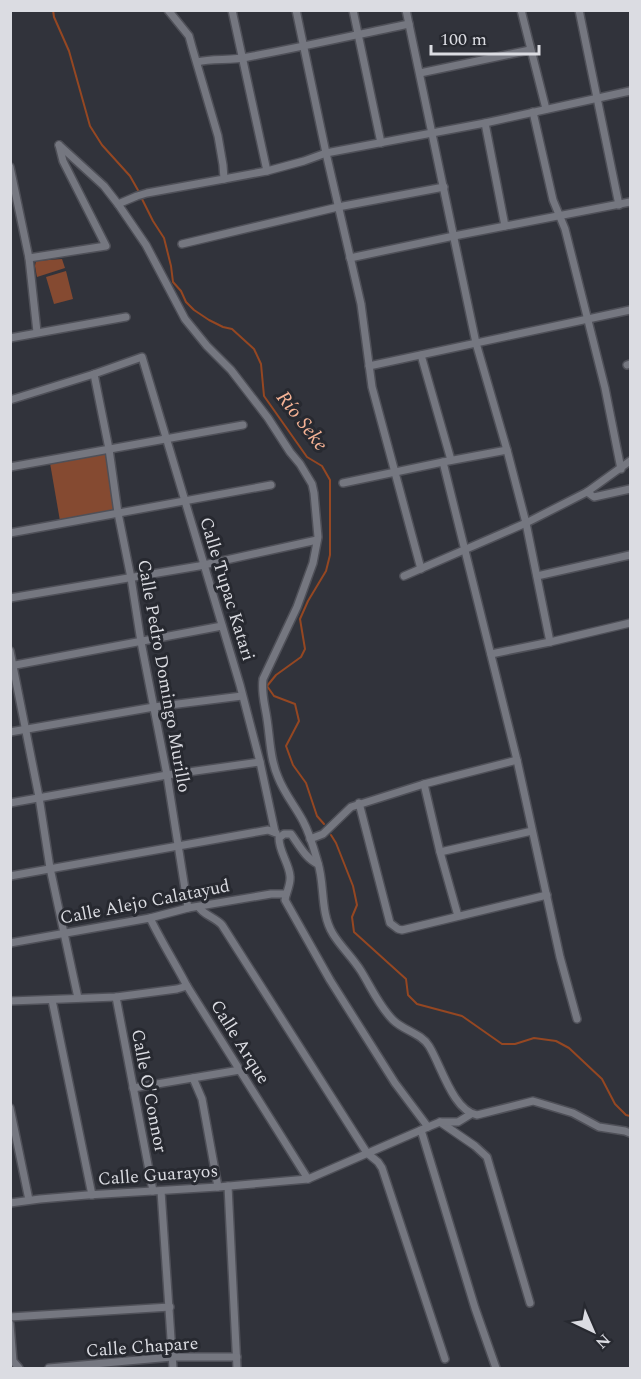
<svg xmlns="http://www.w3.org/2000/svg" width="641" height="1379" viewBox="0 0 641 1379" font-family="Spectral,serif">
	<rect width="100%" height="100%" fill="#31333b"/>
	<g fill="#854a31">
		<polygon points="62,259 65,268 37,277 35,266 36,261"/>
		<polygon points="66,271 73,299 54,304 46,277"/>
		<polygon points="105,453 115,511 60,521 50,463"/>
	</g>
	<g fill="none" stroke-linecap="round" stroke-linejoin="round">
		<g stroke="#954722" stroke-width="2">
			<polyline points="53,10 54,17 69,51 90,126 102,145 130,176 139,192"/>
			<polyline points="141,197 153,221 164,238 171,266 173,282 181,291 186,302 194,310 209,320 223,327 232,329 254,349 261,364 264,396 307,457 322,466 330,480 330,555 326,571 308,601 300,619 305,649 301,657 276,675 267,686 274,696 295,704 299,721 286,746 293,765 306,783 317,816 324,824"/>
			<polyline points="331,835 336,843 353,886 357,905 352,917 354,932 406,979 408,995 417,1004 462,1016 502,1044 515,1044 534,1038 556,1041 569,1048 602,1079 615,1104 626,1115 630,1116"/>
		</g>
		<defs>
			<g id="minor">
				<polyline points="232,10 267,171"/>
				<polyline points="296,10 326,153 361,304 372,387 421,569"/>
				<polyline points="353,10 381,143"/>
				<polyline points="406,10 476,343 507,450 526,523 550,642"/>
				<polyline points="521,10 546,109"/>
				<polyline points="579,10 619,205"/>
				<path d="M197,62C213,58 231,61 248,57C302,47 355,35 409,24"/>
				<polyline points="420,73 530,50"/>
				<polyline points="533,112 553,200 565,229 605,388 621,469"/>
				<polyline points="485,123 505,226"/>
				<path d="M59,145L104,186L118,204L146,245L185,319L207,346L231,370L268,418L290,452L300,464L312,484L314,493L318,537L313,563L297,607L263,679C261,693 265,705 267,719C270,738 270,759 278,777C284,793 295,806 303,821C310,834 314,849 318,863C325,886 320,913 333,934C341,947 353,958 361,971C371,987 379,1006 393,1020C404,1031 421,1033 429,1046C441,1065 453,1111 477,1115L533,1101L573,1113L599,1127L625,1131L630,1133"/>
				<polyline points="10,167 29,258 37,332"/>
				<polyline points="224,179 267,171 304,161 326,153 485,123 630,91"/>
				<polyline points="118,204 137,196 147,193 224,179 223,165 218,136 192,47 189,36 168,10"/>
				<polyline points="182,244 338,207 444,187"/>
				<polyline points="29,258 106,246 63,161 59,145"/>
				<polyline points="350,258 454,236 630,202"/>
				<polyline points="10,338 126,317"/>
				<polyline points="421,355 451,460"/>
				<polyline points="627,365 630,364"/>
				<polyline points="369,366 630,310"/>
				<polyline points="94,374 109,449 118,513 131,578 141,642 167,775 188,908"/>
				<polyline points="10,400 94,374 142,357 240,685 260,762 275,832"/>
				<polyline points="443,462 517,760 560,957 577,1019"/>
				<polyline points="10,467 243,425"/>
				<polyline points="343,483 443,462 507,450"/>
				<polyline points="587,492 594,497 630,489"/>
				<polyline points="10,533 271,485"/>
				<polyline points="404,576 526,523 587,492 630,461"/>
				<polyline points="537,576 630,555"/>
				<polyline points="10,598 199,566 317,540"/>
				<polyline points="10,651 39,797 50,868 78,998"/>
				<polyline points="491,654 550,642 630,623"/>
				<polyline points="10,666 222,626"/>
				<polyline points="10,732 154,707 242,696"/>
				<polyline points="10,803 167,775 260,762"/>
				<polyline points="359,803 390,923 398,929 402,930 547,895"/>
				<polyline points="310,839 323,834 351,807 424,784"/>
				<polyline points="440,852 532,831"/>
				<path d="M318,864C306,859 299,845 291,834H284L279,838C279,852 289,863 290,876C291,885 286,892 285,900L330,980L395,1083L428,1127"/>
				<polyline points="10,876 268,830 276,833"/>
				<path d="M199,907C202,914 216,918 222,925L367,1153L378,1162L382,1168L445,1359"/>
				<polyline points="458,916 440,852 424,784 517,760"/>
				<path d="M150,918C161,941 175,963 187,986L308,1179"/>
				<polyline points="10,943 150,918 188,908 271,894 286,894"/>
				<polyline points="116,997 153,1191"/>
				<polyline points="52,1000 92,1195"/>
				<polyline points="10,1001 116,997 177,989 187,986"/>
				<polyline points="193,1078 202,1099 218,1187"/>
				<polyline points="133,1088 240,1070"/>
				<polyline points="10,1108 29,1200"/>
				<polyline points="440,1122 475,1146 487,1157 530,1303"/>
				<polyline points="421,1130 475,1308 496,1368"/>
				<polyline points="228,1186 237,1368"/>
				<polyline points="161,1191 173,1368"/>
				<polyline points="10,1203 40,1199 87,1195 218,1187 308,1179 428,1127 440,1122 458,1122 471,1114"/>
				<polyline points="10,1317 170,1307"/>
				<polyline points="10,1324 13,1361 19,1368"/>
				<polyline points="49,1368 172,1357 237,1357"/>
			</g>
		</defs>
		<use href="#minor" stroke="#4f5058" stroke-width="10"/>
		<use href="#minor" stroke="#757780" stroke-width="7"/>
	</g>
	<g text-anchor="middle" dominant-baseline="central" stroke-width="6" stroke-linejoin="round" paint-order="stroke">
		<g font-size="18" fill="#dbdce2" stroke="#272930">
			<text transform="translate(227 589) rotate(73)">Calle Tupac Katari</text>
			<text transform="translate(164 676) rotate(80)">Calle Pedro Domingo Murillo</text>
			<text transform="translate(145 902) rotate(-11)">Calle Alejo Calatayud</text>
			<text transform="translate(240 1042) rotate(58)">Calle Arque</text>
			<text transform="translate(149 1091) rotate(79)">Calle O'Connor</text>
			<text transform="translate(158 1175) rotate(-4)">Calle Guarayos</text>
			<text transform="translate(142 1347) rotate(-4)">Calle Chapare</text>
		</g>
		<g font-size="20" font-style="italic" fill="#f5b295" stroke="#272930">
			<text transform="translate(302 421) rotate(52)">Río Seke</text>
		</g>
	</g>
	<rect width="641" height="1379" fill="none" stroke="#dbdce2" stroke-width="24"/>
	<g transform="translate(593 1331) rotate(136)" stroke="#272930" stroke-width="4.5" paint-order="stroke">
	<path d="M0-4.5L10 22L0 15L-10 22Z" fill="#dbdce2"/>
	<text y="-9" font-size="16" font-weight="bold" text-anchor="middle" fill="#dbdce2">N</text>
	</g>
	<path d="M431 45v9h108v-9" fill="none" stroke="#dbdce2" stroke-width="3"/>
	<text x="440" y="45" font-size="18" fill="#dbdce2" stroke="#272930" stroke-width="4.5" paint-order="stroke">100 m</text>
</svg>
